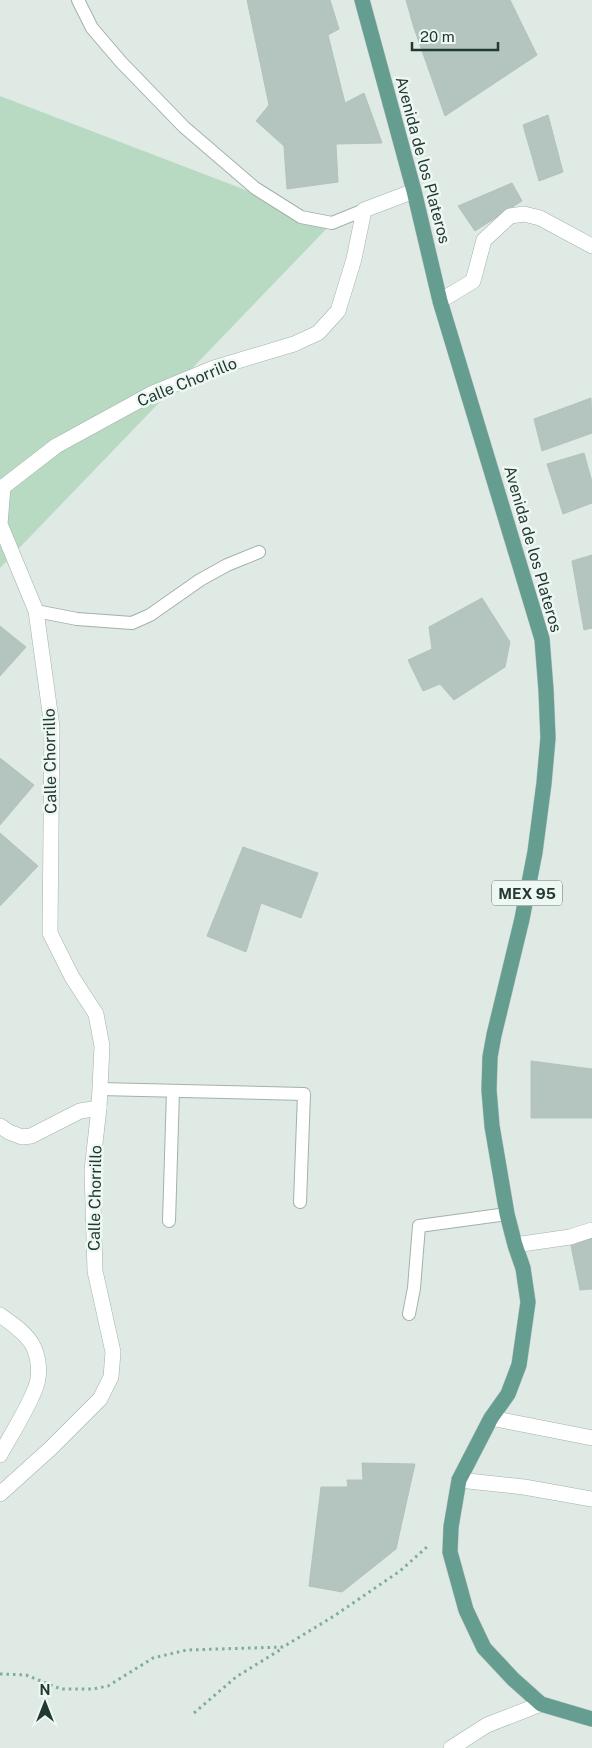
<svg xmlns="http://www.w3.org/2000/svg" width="592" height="1748" viewBox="0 0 592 1748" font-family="'Public Sans',sans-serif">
	<rect width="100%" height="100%" fill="#dfeae5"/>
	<polygon fill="#b8dac2" points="0,96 332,223 0,568"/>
	<g fill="#b4c4be" stroke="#b2c3bc">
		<polygon points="247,0 330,0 339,29 328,35 345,103 284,146 256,121 269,105"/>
		<polygon points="406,0 455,0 414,28"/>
		<polygon points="455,0 510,0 537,55 445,116 414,28"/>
		<polygon points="364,93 382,143 336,144 338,182 287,189 284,146 345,103"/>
		<polygon points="548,115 563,172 539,181 523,125"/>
		<polygon points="512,183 522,201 475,231 458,206"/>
		<polygon points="591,398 592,433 542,451 534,419"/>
		<polygon points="584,453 592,482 592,503 563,514 547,464"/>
		<polygon points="592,555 592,628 584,630 572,561"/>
		<polygon points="482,598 510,642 505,667 454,700 440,684 423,691 408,660 432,649 429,627"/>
		<polygon points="0,626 26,647 0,676"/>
		<polygon points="0,758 34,785 0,825"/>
		<polygon points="0,833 38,866 0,906"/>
		<polygon points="243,847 318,873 301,918 261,903 246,952 207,936"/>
		<polygon points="531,1061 592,1069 592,1118 531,1118"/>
		<polygon points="592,1234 592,1289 580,1290 570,1241"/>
		<polygon points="362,1463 415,1464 396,1549 342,1592 309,1586 321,1487 348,1487 347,1480 363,1480"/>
	</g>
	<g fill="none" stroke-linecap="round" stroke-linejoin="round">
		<defs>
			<g id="lane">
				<polyline points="78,0 92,28 121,62 184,127 255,188 301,217 332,223 364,210"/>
				<polyline points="36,611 77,619 132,623 150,615 200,580 227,565 259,552"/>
				<polyline points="100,1089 304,1094 300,1202"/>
				<polyline points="169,1221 173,1091"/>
				<polyline points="409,1314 414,1288 419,1226 507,1214"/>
			</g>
			<g id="street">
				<polyline points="440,301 473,281 484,240 510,216 524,214 540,218 592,246"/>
				<polyline points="0,1126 9,1132 22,1137 31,1136 80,1111 99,1108"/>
				<polyline points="515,1245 570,1237 592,1230"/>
				<path d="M0,1315C11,1323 25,1332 32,1344C39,1356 41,1376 35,1389C27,1410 11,1435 0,1455"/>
				<polyline points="491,1418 592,1438"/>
				<polyline points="459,1480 524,1487 592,1499"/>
				<polyline points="0,1494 51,1448 100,1399 111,1377 113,1352 95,1271 92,1170 99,1108 102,1046 96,1014 72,977 50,933 52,727 36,611 0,524 3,487 56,446 151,394 214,368 294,344 318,333 338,311 354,259 364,210 414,191"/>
				<polyline points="451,1748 487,1725 541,1704"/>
			</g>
			<polyline id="primary" points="362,0 414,191 440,301 542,639 546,690 548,738 544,783 535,852 522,919 494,1035 490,1057 489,1090 492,1126 507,1214 515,1245 523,1268 528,1302 519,1365 508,1394 491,1418 459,1480 451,1527 450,1552 466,1610 484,1648 513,1679 541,1704 592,1719"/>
		</defs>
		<use href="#lane" stroke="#a2b1ac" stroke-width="14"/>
		<use href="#street" stroke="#a2b1ac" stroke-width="16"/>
		<use href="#primary" stroke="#bcc4c2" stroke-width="16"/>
		<g stroke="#80aca0" stroke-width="3" stroke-dasharray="2.5 4" stroke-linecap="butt">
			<polyline points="0,1674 26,1675 61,1689 93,1689 108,1686 153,1658 187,1650 283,1647 334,1616 400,1571 428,1546"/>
			<polyline points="194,1713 236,1677 283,1648"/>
		</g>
		<use href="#lane" stroke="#fff" stroke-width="12"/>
		<use href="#street" stroke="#fff" stroke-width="15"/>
		<use href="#primary" stroke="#659e91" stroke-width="15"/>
	</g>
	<g text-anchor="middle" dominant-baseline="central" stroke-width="5" stroke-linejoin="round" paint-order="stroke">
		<rect fill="#eff7f3" stroke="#5f726d" stroke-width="1" x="492" y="880.5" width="70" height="25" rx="4"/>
		<g font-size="15" font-weight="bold" fill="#213933">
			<text x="527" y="893">MEX 95</text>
		</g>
		<g font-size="16" fill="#213933" stroke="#eff7f3">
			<text transform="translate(423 160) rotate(75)">Avenida de los Plateros</text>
			<text transform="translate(187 382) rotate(-22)">Calle Chorrillo</text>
			<text transform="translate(533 549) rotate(74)">Avenida de los Plateros</text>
			<text transform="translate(50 761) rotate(-91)">Calle Chorrillo</text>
			<text transform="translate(95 1198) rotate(-89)">Calle Chorrillo</text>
		</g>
	</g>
	<g transform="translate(45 1703)" stroke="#eff7f3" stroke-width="4" paint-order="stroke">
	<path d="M0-4L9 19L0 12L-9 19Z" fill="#213933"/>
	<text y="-8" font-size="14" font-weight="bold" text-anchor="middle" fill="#213933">N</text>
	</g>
	<path d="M412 42v8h86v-8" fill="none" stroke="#213933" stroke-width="2.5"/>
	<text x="420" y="42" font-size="15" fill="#213933" stroke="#eff7f3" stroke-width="4" paint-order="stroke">20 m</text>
</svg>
